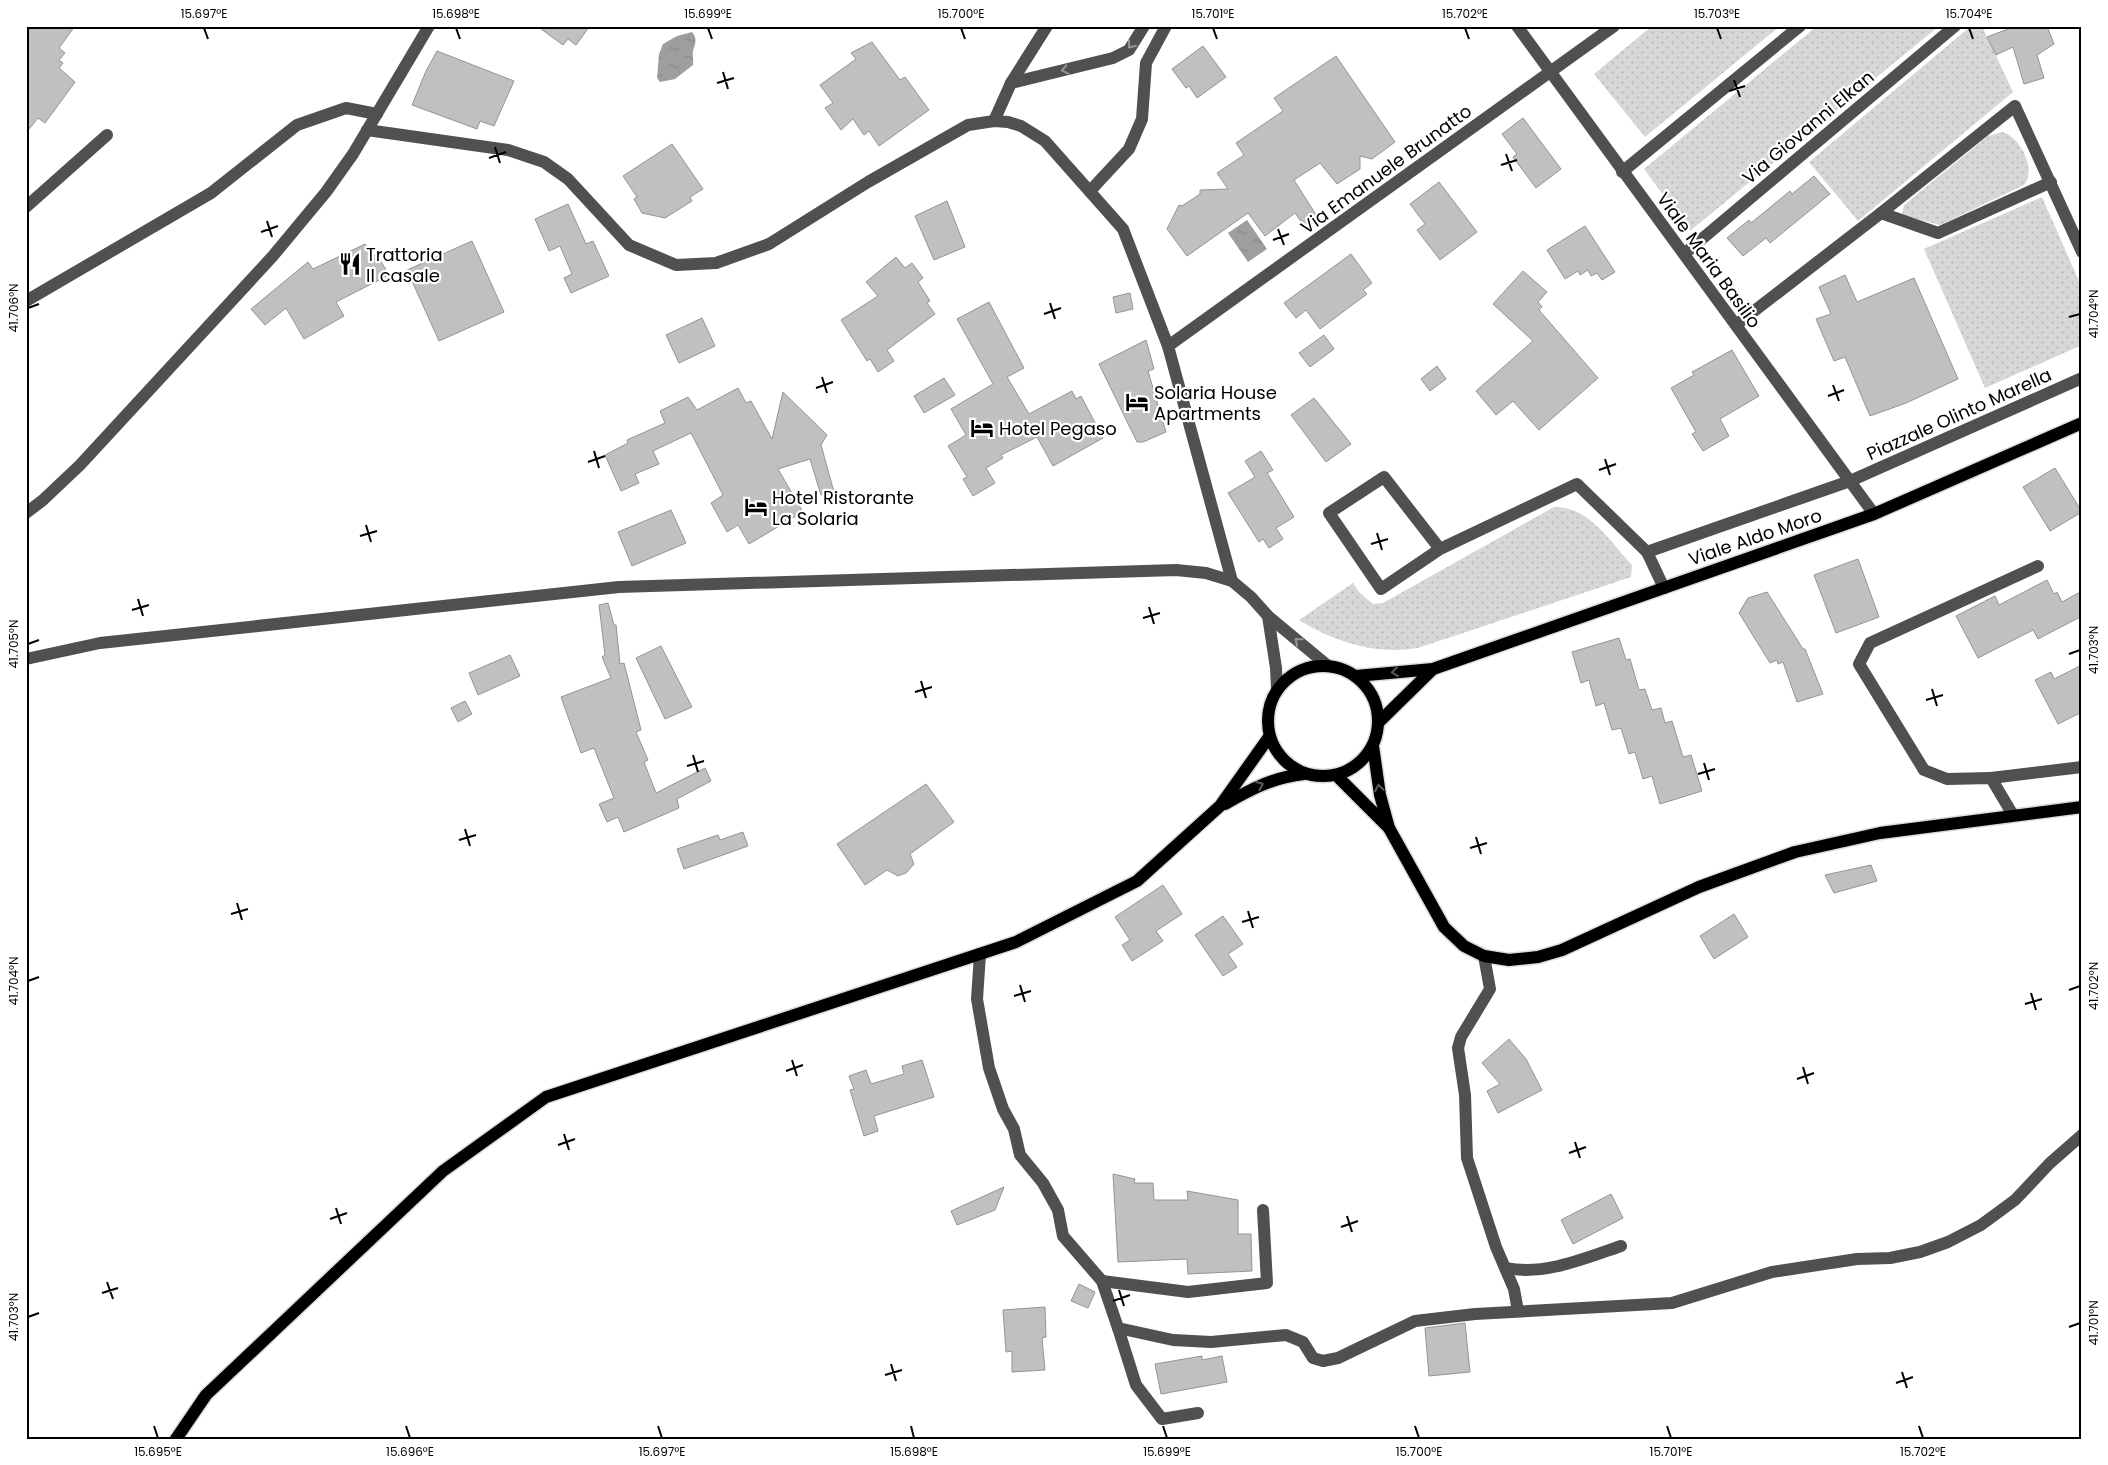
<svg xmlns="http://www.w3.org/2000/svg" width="2108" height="1465" viewBox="0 0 2108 1465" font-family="Poppins,sans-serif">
	<defs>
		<pattern id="green-dots" width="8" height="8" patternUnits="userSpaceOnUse" patternTransform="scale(1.25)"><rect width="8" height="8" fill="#d7d7d7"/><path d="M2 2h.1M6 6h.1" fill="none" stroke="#b7b7b7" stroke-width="1.8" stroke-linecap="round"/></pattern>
		<pattern id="water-ripples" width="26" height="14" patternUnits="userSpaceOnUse" patternTransform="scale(1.25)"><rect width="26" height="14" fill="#9e9e9e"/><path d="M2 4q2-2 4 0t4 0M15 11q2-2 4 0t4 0" fill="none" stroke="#868686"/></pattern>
	</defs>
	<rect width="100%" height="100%" fill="#fff"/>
	<g fill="url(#green-dots)">
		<polygon points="1652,26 1780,26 1645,137 1594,74"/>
		<polygon points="1817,26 1939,26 1690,231 1644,169"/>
		<polygon points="1971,26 1982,26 2013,92 1858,221 1809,162"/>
		<path d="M2002,132C2020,136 2037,170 2024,185L1940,225L1902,215L1904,205L1988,136Z"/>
		<polygon points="2042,197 2082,288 2082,345 1985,388 1924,249"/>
		<path d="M1554,507C1589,506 1610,542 1632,565L1631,577L1418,648C1375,655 1335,642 1299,620L1353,583L1359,592L1373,604L1383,603Z"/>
	</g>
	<g fill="url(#water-ripples)">
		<path d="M692,32C698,39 695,44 693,51C692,55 694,60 693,65L675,79L660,82L657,78L659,54L663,44L677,36Z"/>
		<polygon points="1247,220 1267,249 1248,262 1228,233"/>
	</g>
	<g fill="#c0c0c0" stroke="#949494">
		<polygon points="26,26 75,26 59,48 65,53 59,60 63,63 59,68 75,82 45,123 38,118 26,133"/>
		<polygon points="537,26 590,26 576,45 568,39 563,45"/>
		<polygon points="2016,26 2047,26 2054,44 2037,55 2044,78 2024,84 2013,47 1996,55 1987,37"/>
		<polygon points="872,42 900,80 905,77 929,110 879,146 869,131 864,135 853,119 841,130 825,108 833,103 820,85 856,59 851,53"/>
		<polygon points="1203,46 1226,77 1197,98 1189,86 1186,88 1172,69"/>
		<polygon points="437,51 514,81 494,126 480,121 477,129 412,105 426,71"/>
		<polygon points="1336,56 1395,142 1372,159 1360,156 1360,169 1337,184 1320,163 1294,180 1318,218 1305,227 1295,213 1265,236 1248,213 1187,256 1167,229 1179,205 1182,206 1200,194 1200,190 1228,189 1217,173 1244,155 1236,143 1283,111 1274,98"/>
		<polygon points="1523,118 1561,169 1536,188 1513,157 1517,154 1502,134"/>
		<polygon points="672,144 703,189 690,197 692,201 665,218 642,213 634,199 637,197 623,176"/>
		<polygon points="1814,176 1830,194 1770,243 1766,238 1743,256 1727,238 1749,220 1751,223 1790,191 1792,194"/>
		<polygon points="1439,182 1477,232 1440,260 1417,230 1425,224 1410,204"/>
		<polygon points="947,201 965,247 934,260 915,216"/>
		<polygon points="568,204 586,244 593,241 609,276 571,293 564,278 572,274 560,246 549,251 535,219"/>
		<polygon points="1585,226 1615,272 1602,280 1597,273 1591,276 1588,270 1580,275 1578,271 1565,279 1547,250"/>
		<polygon points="472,241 504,312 439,341 407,270"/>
		<polygon points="365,244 377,259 379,258 389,275 336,302 344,316 304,339 286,308 265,325 251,309 308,262 313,269"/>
		<polygon points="1351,254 1372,283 1363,290 1367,294 1320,329 1306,310 1296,318 1284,303"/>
		<polygon points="896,257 905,268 912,263 923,278 918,282 930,301 927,303 935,314 887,350 894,361 878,372 870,359 867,361 841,320 878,296 866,282"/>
		<polygon points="1523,271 1547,292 1538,302 1542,307 1539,310 1598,378 1539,430 1513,401 1496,415 1476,391 1533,341 1493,304"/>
		<polygon points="1845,275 1857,302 1914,278 1958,379 1906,403 1870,416 1845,357 1834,361 1816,319 1831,314 1819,287"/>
		<polygon points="1130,293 1133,309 1116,313 1113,297"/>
		<polygon points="989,302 1024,368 1007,377 1029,414 1072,391 1076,399 1081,396 1103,438 1053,466 1037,437 1001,455 1003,458 986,468 995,483 973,496 963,479 967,477 948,446 966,435 951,409 993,384 957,319"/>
		<polygon points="702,318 715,346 679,363 666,335"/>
		<polygon points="1324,335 1334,349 1310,367 1299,353"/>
		<polygon points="1146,340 1154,369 1148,371 1166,432 1143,442 1137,442 1099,364"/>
		<polygon points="1732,350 1759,396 1720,419 1729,436 1703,451 1692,434 1696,432 1671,388 1694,375 1692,372"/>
		<polygon points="1437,366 1446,379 1430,391 1421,379"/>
		<polygon points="944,378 955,395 924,413 914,396"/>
		<polygon points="738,388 746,403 751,401 772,439 783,392 827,435 821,445 834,492 821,495 810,459 778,469 803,512 749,544 738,525 727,532 711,503 723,495 691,433 653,451 659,464 635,474 639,483 621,491 605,455 628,443 627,440 665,423 660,411 688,397 697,410"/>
		<polygon points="1314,398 1351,444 1326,462 1291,415"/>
		<polygon points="1261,451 1273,470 1267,473 1294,517 1276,528 1283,539 1269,548 1263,539 1259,542 1228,493 1255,477 1245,461"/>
		<polygon points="2055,468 2082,512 2050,531 2023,487"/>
		<polygon points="671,510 686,543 632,566 618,532"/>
		<polygon points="1858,559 1879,617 1836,633 1814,575"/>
		<polygon points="2047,580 2054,594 2057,592 2062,602 2082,591 2082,616 2038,639 2033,630 1978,658 1956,616 1995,596 1999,605"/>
		<polygon points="1767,592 1803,649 1805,649 1823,694 1797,702 1783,662 1778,664 1777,660 1770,663 1739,613 1748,598"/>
		<polygon points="608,603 614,625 616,625 620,664 624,663 641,730 636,732 648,760 644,762 656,793 705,768 711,781 677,799 679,808 624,832 618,817 607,822 599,804 614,798 594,748 581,753 561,697 611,678 602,657 605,655 599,605"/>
		<polygon points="1619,638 1626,660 1630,659 1639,690 1645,689 1652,710 1661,708 1665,723 1672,721 1683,757 1691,755 1702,791 1660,804 1652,776 1643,779 1635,752 1629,754 1621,728 1612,730 1604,703 1596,706 1589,680 1581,683 1572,652"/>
		<polygon points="661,646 692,707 665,719 636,658"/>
		<polygon points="510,655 520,676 478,695 469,673"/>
		<polygon points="2082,665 2082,712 2058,724 2035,680 2051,672 2054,679"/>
		<polygon points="465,701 472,714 458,722 451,708"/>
		<polygon points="926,784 954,822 910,854 914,864 906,873 898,876 887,870 865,885 837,844"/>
		<polygon points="743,832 748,846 684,869 677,849 718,835 720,840"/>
		<polygon points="1871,865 1877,881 1834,893 1825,875"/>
		<polygon points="1163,885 1182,914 1156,931 1163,941 1132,961 1122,945 1130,940 1115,917"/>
		<polygon points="1734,914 1748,937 1714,959 1700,936"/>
		<polygon points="1223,916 1243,944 1228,954 1237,967 1223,976 1195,935"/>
		<polygon points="1509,1039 1526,1059 1542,1090 1498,1113 1487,1091 1500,1084 1482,1063"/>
		<polygon points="922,1060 934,1097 874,1116 878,1131 864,1136 850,1090 854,1089 849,1076 866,1070 871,1084 904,1074 902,1066"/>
		<polygon points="1113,1174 1135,1179 1134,1183 1153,1183 1154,1200 1188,1200 1187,1191 1238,1200 1238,1234 1251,1234 1252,1271 1188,1274 1187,1259 1118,1262"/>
		<polygon points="1004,1187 995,1210 957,1225 951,1211"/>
		<polygon points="1611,1194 1623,1218 1573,1244 1561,1220"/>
		<polygon points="1079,1284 1095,1292 1088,1308 1071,1301"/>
		<polygon points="1045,1307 1046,1337 1042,1338 1045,1370 1012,1372 1012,1351 1006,1352 1003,1310"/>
		<polygon points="1465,1323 1470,1372 1429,1376 1425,1328"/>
		<polygon points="1202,1356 1202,1360 1222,1356 1227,1382 1161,1394 1155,1364"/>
	</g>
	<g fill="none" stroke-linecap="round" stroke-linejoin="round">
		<defs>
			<g id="major">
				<circle cx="1323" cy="721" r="55"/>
				<polyline points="1356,676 1433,669 1874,514 2082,423"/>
				<polyline points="1379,722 1433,669"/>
				<polyline points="1373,746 1380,795 1389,828 1444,927 1464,946 1484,956 1509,960 1538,957 1562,950 1699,887 1795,852 1880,833 2082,807"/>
				<polyline points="1336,775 1389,828"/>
				<path d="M1225,804C1251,789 1274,777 1304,774"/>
				<polyline points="176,1439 206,1395 443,1171 546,1097 1016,942 1137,881 1220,806 1269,737"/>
			</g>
		</defs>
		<use href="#major" stroke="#dbdbdb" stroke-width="15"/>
		<g stroke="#505050" stroke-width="12">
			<polyline points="1517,26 1874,514"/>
			<polyline points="1011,83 1113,58 1129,50 1144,26"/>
			<polyline points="994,121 1011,83 1047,26"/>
			<polyline points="367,130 508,150 544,162 568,179 629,245 676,265 716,263 769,244 868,182 968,125 994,121 1008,122 1021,126 1045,141 1123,229 1168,346 1232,581"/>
			<polyline points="1622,172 1800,26"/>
			<polyline points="1090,191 1129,149 1142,119 1146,63 1166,26"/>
			<polyline points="26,207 107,135"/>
			<polyline points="1881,213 1938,233 2051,182"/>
			<polyline points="1684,254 1955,26"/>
			<polyline points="26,301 211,193 297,125 346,108 377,114"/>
			<polyline points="1736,325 1881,213 2015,106 2082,252"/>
			<polyline points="1168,346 1614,26"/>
			<polyline points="26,513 43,500 80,465 272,257 326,192 353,154 429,26"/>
			<polyline points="1440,549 1381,589 1329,513 1384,477 1440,549 1577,484 1647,552"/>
			<polyline points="1664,588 1647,552 1850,481 2082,378"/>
			<polyline points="1268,616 1276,668 1277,689"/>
			<polyline points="26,659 100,643 619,587 1176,570 1206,573 1232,581 1251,597 1268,616 1327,665"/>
			<polyline points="1991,778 2082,767"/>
			<polyline points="2013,815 1991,778 1947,779 1924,770 1859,664 1870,643 2038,566"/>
			<polyline points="980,954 977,999 989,1068 1003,1109 1014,1129 1020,1155 1043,1183 1058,1210 1063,1236 1102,1281 1118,1328"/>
			<polyline points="1484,956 1490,989 1461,1037 1458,1048 1465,1095 1467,1158 1496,1247 1514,1289 1518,1311"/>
			<path d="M1506,1268C1544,1276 1586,1258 1621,1246"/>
			<polyline points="1102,1281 1188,1292 1267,1283 1263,1210"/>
			<polyline points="1198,1413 1162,1419 1136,1385 1118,1328 1173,1340 1211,1342 1286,1335 1303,1342 1313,1358 1323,1361 1338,1358 1415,1321 1475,1314 1672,1303 1772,1272 1857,1259 1890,1258 1920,1252 1948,1242 1981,1225 2015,1200 2050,1163 2082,1135"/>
		</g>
		<use href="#major" stroke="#000" stroke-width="12"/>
	</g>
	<defs><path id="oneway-chevron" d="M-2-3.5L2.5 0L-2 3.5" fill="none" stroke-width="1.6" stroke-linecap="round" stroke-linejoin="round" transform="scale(1.25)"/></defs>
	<g stroke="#969696">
		<use href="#oneway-chevron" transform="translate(1131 45) rotate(128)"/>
		<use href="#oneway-chevron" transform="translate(1065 70) rotate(167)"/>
		<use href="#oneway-chevron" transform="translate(1298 641) rotate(-140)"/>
	</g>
	<g stroke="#595959">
		<use href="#oneway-chevron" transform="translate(1395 672) rotate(174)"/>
		<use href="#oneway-chevron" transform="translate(1260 785) rotate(-24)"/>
		<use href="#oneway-chevron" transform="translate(1379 788) rotate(-99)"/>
	</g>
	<path fill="none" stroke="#000" stroke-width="2" d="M204,28L208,39M456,28L460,39M708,28L712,39M961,28L965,39M1213,28L1217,39M1465,28L1469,39M1717,28L1721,39M1969,28L1973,39M723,72L728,89M1734,80L1740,97M717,83L734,78M1729,91L1745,86M495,147L500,163M1506,154L1512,171M489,158L506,152M1501,165L1517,160M267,221L272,237M1278,229L1284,245M261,232L278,226M1273,240L1289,234M1050,303L1055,319M28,308L39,304M1044,314L1061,308M2069,317L2080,314M822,377L827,393M1833,385L1839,401M816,388L833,382M1828,396L1844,390M594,451L599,468M1605,459L1610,475M588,462L605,456M1599,470L1616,464M366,525L371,542M1377,533L1382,550M360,536L377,531M1371,544L1388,539M138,599L143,616M1149,607L1154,624M132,610L149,605M1143,618L1160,613M28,644L39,640M2069,654L2080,650M921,681L926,698M1932,689L1937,706M915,692L932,687M1926,700L1943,695M693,755L698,772M1704,763L1709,780M687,766L704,761M1698,774L1715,769M465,829L470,846M1476,837L1481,854M459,840L476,835M1470,848L1487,843M237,903L242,920M1248,911L1253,928M231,914L248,909M1242,922L1259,917M28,981L39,977M1020,985L1025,1002M2069,990L2080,986M2031,993L2036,1010M1014,996L1031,991M2025,1004L2042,999M792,1060L797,1076M1803,1067L1808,1084M786,1071L803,1065M1797,1079L1814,1073M564,1134L569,1150M1575,1142L1580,1158M558,1145L575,1139M1569,1153L1586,1147M336,1208L341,1224M1347,1216L1352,1232M330,1219L347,1213M1341,1227L1358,1221M107,1282L113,1299M1119,1290L1124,1306M102,1293L118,1288M1113,1301L1130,1295M28,1317L39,1313M2069,1327L2080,1323M891,1364L896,1381M1902,1372L1907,1388M885,1375L902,1370M1896,1383L1913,1377M154,1426L158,1438M406,1426L410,1438M658,1426L662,1438M911,1426L914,1438M1163,1426L1167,1438M1415,1426L1419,1438M1667,1426L1671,1438M1919,1426L1923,1438"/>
	<defs>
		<symbol id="restaurant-bare" viewBox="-9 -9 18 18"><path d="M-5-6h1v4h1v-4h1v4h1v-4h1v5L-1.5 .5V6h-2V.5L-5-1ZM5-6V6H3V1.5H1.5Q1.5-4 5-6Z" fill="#000" stroke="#fff" stroke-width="2.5" paint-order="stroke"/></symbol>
		<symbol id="hotel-bare" viewBox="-9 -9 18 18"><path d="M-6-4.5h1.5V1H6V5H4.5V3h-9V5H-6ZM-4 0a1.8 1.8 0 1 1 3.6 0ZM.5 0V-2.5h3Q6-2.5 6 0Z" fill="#000" stroke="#fff" stroke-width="2.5" paint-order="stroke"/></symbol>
	</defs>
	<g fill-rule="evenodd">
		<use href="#restaurant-bare" x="334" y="248" width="32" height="32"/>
		<use href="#hotel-bare" x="1121" y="386" width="32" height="32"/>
		<use href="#hotel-bare" x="966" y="412" width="32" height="32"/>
		<use href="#hotel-bare" x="740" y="491" width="32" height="32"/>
	</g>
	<g text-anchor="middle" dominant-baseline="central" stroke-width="4.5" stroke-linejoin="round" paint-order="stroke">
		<g font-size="18" fill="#000" stroke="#fff">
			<text transform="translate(1808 127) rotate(-40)">Via Giovanni Elkan</text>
			<text transform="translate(1386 169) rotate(-36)">Via Emanuele Brunatto</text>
			<text transform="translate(1709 260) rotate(54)">Viale Maria Basilio</text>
			<text transform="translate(1959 414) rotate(-24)">Piazzale Olinto Marella</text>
			<text transform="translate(1755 537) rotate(-19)">Viale Aldo Moro</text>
		</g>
		<g font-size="18" fill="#000" stroke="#fff" text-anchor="start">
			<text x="366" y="254">Trattoria<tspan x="366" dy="21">Il casale</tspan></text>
			<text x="1154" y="392">Solaria House<tspan x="1154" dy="21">Apartments</tspan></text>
			<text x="999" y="428">Hotel Pegaso</text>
			<text x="772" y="497">Hotel Ristorante<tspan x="772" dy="21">La Solaria</tspan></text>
		</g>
	</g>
	<rect width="2108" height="1465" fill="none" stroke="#ffffff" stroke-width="55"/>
	<rect x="28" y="28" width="2052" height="1410" fill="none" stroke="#000" stroke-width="2"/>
	<g font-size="12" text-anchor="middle" fill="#000">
		<text x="204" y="18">15.697°E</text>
		<text x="456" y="18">15.698°E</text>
		<text x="708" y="18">15.699°E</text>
		<text x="961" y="18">15.700°E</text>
		<text x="1213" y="18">15.701°E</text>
		<text x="1465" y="18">15.702°E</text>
		<text x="1717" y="18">15.703°E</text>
		<text x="1969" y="18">15.704°E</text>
		<text transform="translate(14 308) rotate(-90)" y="4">41.706°N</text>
		<text transform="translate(2094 314) rotate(-90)" y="4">41.704°N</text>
		<text transform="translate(14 644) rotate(-90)" y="4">41.705°N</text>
		<text transform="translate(2094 650) rotate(-90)" y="4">41.703°N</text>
		<text transform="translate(14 981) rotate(-90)" y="4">41.704°N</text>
		<text transform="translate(2094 986) rotate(-90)" y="4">41.702°N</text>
		<text transform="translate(14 1317) rotate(-90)" y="4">41.703°N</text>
		<text transform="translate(2094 1323) rotate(-90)" y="4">41.701°N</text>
		<text x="158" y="1456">15.695°E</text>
		<text x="410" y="1456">15.696°E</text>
		<text x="662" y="1456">15.697°E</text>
		<text x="914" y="1456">15.698°E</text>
		<text x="1167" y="1456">15.699°E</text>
		<text x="1419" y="1456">15.700°E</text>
		<text x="1671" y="1456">15.701°E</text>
		<text x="1923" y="1456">15.702°E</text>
	</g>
</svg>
